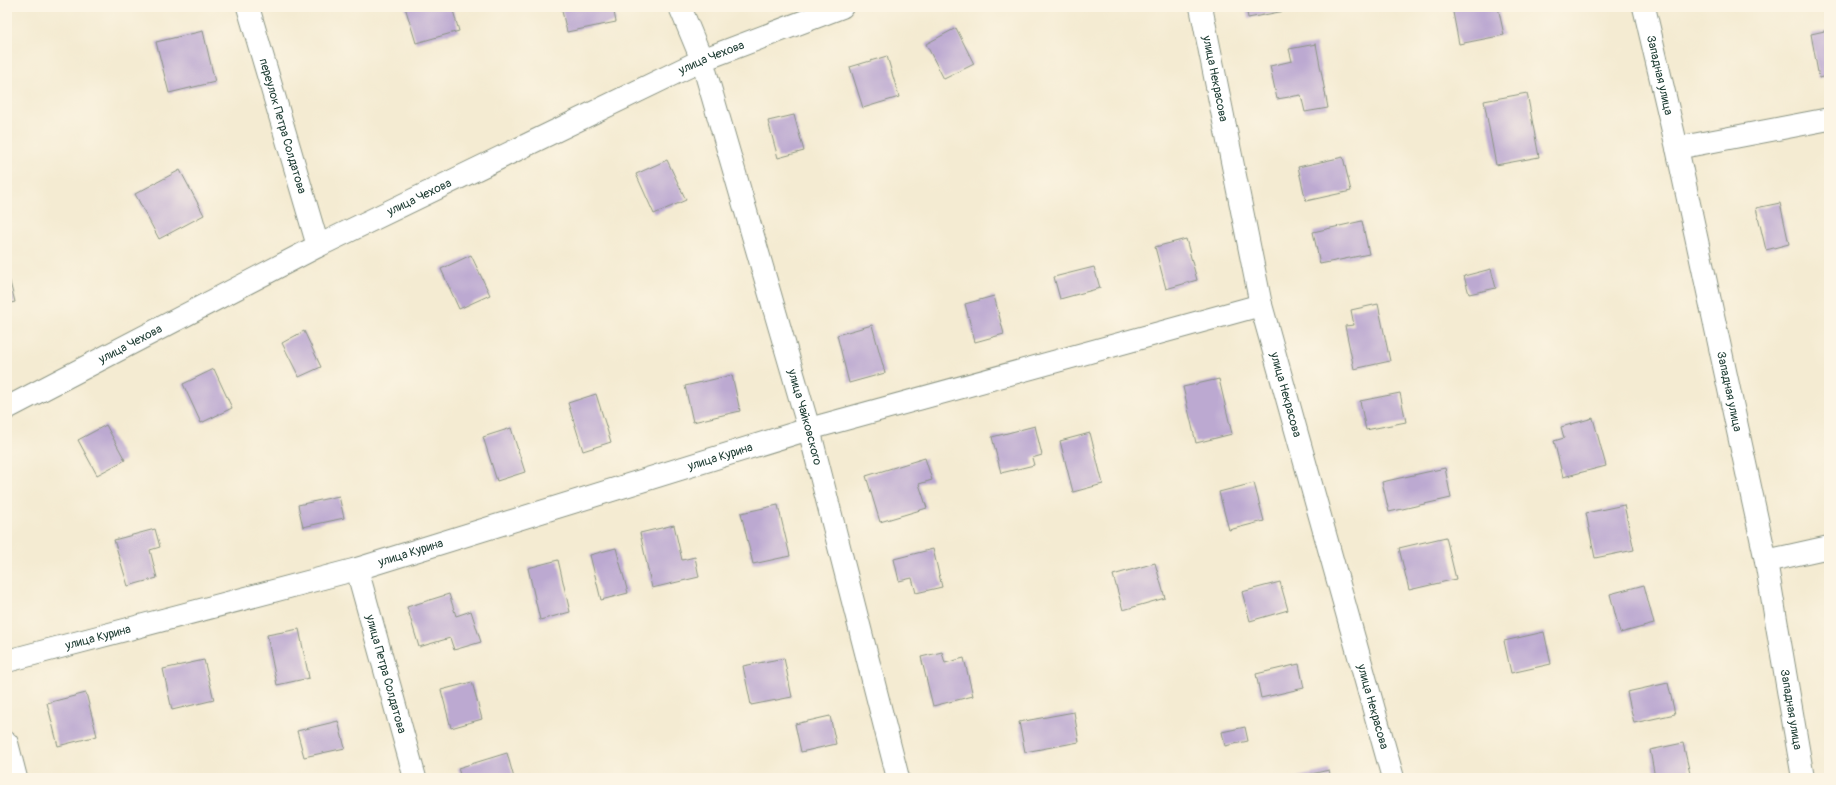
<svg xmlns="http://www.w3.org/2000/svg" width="1836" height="785" viewBox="0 0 1836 785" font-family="Pangolin,sans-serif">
	<rect width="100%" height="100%" fill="#fcf5e5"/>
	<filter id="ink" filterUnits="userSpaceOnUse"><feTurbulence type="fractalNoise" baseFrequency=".025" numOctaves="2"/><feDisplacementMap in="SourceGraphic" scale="8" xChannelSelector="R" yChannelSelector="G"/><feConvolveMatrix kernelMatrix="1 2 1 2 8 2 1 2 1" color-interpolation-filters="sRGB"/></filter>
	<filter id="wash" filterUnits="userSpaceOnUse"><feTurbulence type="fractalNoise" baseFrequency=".012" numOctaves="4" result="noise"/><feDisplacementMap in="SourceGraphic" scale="16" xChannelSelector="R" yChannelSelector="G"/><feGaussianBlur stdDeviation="0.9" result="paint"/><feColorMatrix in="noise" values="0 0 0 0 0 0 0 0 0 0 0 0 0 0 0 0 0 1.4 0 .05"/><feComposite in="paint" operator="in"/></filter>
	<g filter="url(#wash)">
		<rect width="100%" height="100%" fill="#f4ebd2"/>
		<g id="blocks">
			<g fill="#bca9d1">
				<polygon points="405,7 452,7 459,31 416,43"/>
				<polygon points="561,7 613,7 616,22 567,32"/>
				<polygon points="1246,7 1295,7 1295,9 1248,18"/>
				<polygon points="1452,7 1498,7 1504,35 1459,44"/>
				<polygon points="956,28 974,64 944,79 926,44"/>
				<polygon points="1829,30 1829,76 1819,78 1811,34"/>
				<polygon points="203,31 215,82 169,93 156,42"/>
				<polygon points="1316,44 1328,108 1305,112 1301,95 1277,99 1270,66 1292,61 1289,49"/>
				<polygon points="887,56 899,97 863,108 850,67"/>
				<polygon points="1527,93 1539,157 1496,165 1484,101"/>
				<polygon points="794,115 804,151 778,158 768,121"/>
				<polygon points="1343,157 1351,191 1306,201 1298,167"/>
				<polygon points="667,160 686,200 654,214 636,174"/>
				<polygon points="180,170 204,215 159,239 135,194"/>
				<polygon points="1780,203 1789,244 1766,250 1756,208"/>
				<polygon points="1362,221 1369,254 1320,264 1313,232"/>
				<polygon points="1186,239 1197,280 1166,289 1155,247"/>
				<polygon points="471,255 490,295 459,309 441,269"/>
				<polygon points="1094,267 1100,288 1060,299 1054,277"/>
				<polygon points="1491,269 1496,288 1469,294 1464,276"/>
				<polygon points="7,270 15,302 7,304"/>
				<polygon points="994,296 1004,334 975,342 965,304"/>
				<polygon points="1378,304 1390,361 1354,369 1345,326 1354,325 1351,310"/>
				<polygon points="872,325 885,373 849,383 837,335"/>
				<polygon points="304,331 321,367 299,377 282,343"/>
				<polygon points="214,369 232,408 201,423 183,384"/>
				<polygon points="732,375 740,411 693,422 685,386"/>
				<polygon points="1219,379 1232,434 1196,443 1183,387"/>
				<polygon points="1400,393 1406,422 1366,430 1360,401"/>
				<polygon points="596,394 611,442 583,451 568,403"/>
				<polygon points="1593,418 1606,466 1563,477 1554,441 1564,438 1561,427"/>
				<polygon points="106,425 125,460 97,475 78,440"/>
				<polygon points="1035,426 1042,455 1032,458 1034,465 1001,473 992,437"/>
				<polygon points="511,428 525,472 497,481 483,437"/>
				<polygon points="1090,433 1103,484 1073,492 1060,441"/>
				<polygon points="925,458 932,480 919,484 927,508 880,522 866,476"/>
				<polygon points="1445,468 1451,498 1389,512 1382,482"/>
				<polygon points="1254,483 1264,521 1229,530 1219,492"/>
				<polygon points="339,496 344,518 303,527 298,505"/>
				<polygon points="778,505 790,556 753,564 741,513"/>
				<polygon points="1624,505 1634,550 1595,558 1586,513"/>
				<polygon points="674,525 682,560 695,557 699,577 652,588 640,533"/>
				<polygon points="155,529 160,547 150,550 157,578 128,586 114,540"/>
				<polygon points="1446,537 1456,579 1409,590 1399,548"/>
				<polygon points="616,548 628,593 601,600 590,555"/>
				<polygon points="933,549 942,587 916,593 912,578 899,581 894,559"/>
				<polygon points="558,560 570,612 540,620 528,568"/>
				<polygon points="1155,563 1165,598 1123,610 1113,575"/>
				<polygon points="1280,582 1288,610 1250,621 1242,592"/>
				<polygon points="1644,585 1654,624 1620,633 1610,594"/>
				<polygon points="449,594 456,616 471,611 481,642 454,650 450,638 419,647 407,607"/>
				<polygon points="299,629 309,678 277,685 267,635"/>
				<polygon points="1544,632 1551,664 1511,673 1504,641"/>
				<polygon points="942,652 945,663 964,658 973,696 933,706 921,657"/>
				<polygon points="784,658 792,697 751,705 743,666"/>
				<polygon points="204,660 214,700 172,710 163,669"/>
				<polygon points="1299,664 1304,688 1261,698 1256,674"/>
				<polygon points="472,682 482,719 451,728 441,690"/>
				<polygon points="1668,683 1675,714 1634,723 1627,692"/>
				<polygon points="86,693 97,736 58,746 47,703"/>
				<polygon points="1074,712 1079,742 1025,752 1019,722"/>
				<polygon points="830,716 836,744 801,752 795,724"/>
				<polygon points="338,721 345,748 304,757 297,731"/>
				<polygon points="1245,727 1248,741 1225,746 1222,732"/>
				<polygon points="1683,743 1691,778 1655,778 1650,750"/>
				<polygon points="507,753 514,778 461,778 458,768"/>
				<polygon points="1329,770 1331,778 1298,778 1298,777"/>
			</g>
		</g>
	</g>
	<g filter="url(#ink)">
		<use href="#blocks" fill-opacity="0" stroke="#8a9483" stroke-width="1"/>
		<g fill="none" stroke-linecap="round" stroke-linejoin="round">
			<defs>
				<g id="street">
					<path id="s1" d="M248,7L318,246"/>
					<path id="s2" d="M680,7L702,60L809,429L898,778"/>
					<path id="s3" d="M1201,7L1261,305L1393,778"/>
					<path id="s4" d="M1644,7L1677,148L1766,561L1803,778"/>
					<polyline points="1677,148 1829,119"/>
					<path id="s5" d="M7,408L318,246L702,60L842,7"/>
					<polyline points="1766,561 1829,547"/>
					<path id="s6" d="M357,569L415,778"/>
					<path id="s7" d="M7,661L357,569L809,429L1261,305"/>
					<polyline points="7,743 16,778"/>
				</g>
			</defs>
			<use href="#street" stroke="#8a9483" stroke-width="24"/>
			<use href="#street" stroke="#fff" stroke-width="22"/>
		</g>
	</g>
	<g text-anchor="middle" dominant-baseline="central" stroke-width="3.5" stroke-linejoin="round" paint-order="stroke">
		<g font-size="12" fill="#1f3d34" stroke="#fcf5e5">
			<text stroke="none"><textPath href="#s5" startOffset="787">улица Чехова</textPath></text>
			<text stroke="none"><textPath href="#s4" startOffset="70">Западная улица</textPath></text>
			<text stroke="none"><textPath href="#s3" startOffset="73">улица Некрасова</textPath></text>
			<text stroke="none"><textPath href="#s1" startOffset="124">переулок Петра Солдатова</textPath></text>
			<text stroke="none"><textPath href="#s5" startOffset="463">улица Чехова</textPath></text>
			<text stroke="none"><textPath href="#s5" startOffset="139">улица Чехова</textPath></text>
			<text stroke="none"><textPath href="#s4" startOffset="394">Западная улица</textPath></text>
			<text stroke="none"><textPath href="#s3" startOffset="397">улица Некрасова</textPath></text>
			<text stroke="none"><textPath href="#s2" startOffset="429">улица Чайковского</textPath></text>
			<text stroke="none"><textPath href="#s7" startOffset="742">улица Курина</textPath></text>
			<text stroke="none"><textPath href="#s7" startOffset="418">улица Курина</textPath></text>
			<text stroke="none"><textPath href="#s7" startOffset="94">улица Курина</textPath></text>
			<text stroke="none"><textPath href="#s6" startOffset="109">улица Петра Солдатова</textPath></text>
			<text stroke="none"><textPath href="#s3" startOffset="721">улица Некрасова</textPath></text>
			<text stroke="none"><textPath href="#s4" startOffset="718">Западная улица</textPath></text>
		</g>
	</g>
	<rect width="1836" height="785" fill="none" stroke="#fcf5e5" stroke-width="24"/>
</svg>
